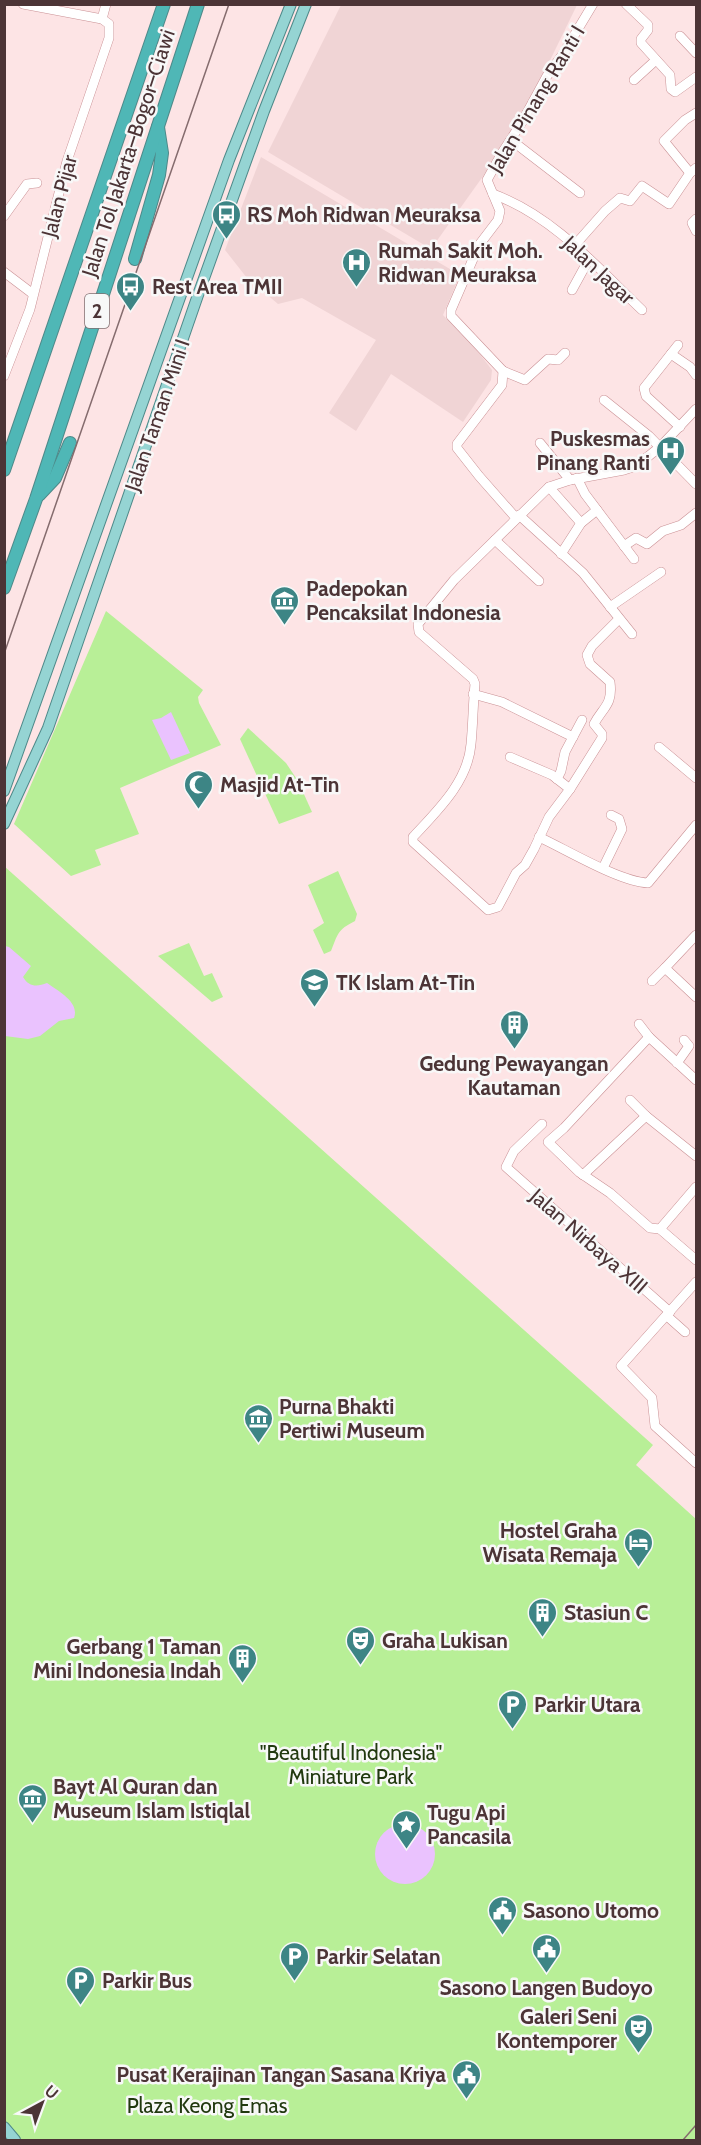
<svg xmlns="http://www.w3.org/2000/svg" width="701" height="2145" viewBox="0 0 701 2145" font-family="Cabin,sans-serif">
	<rect width="100%" height="100%" fill="#fde4e5"/>
	<g fill="#f0d4d5">
		<polygon points="341,5 577,5 516,130 431,249 268,152"/>
		<polygon points="261,157 460,275 443,315 476,349 492,370 491,380 463,422 391,374 356,431 329,413 376,340 302,298 278,304 247,278 225,250"/>
	</g>
	<g fill="#b8ef97">
		<polygon points="106,611 203,690 198,697 199,703 221,745 120,788 139,834 95,850 101,865 71,876 14,824"/>
		<polygon points="248,728 286,763 298,781 312,812 279,824 240,739"/>
		<polygon points="4,866 653,1445 636,1465 696,1519 696,2140 15,2140 5,2125"/>
		<path d="M338,871L357,914L355,921C337,930 338,934 331,951L324,954L313,930L324,923L308,885Z"/>
		<polygon points="189,943 204,976 212,973 223,997 212,1002 158,956"/>
	</g>
	<g fill="#eac2fe">
		<polygon points="171,712 190,753 171,760 152,720 161,718"/>
		<path d="M5,946L9,947L31,966L23,977C29,987 37,987 47,983C58,991 80,1002 74,1018L59,1021L40,1036L28,1039L5,1036Z"/>
		<circle cx="405" cy="1854" r="30"/>
	</g>
	<g fill="none" stroke-linecap="round" stroke-linejoin="round">
		<defs>
			<g id="minor">
				<polyline points="626,4 648,25 648,30 641,39 641,43 670,75 671,89 675,92 696,77"/>
				<polyline points="102,19 106,4"/>
				<polyline points="680,36 696,53"/>
				<polyline points="634,80 656,60"/>
				<polyline points="511,140 580,193"/>
				<polyline points="690,173 664,141 685,120 696,113"/>
				<path d="M493,194C553,216 597,267 642,310"/>
				<polyline points="4,216 27,184 37,183"/>
				<polyline points="696,219 692,223 696,231"/>
				<polyline points="574,246 605,211 620,198 630,201 642,186 669,204 690,173 696,168"/>
				<polyline points="4,272 33,294"/>
				<polyline points="572,290 589,259"/>
				<polyline points="678,345 644,388 646,396 680,427"/>
				<polyline points="671,354 690,367 696,375"/>
				<polyline points="503,371 525,380 548,359 558,360 565,353"/>
				<polyline points="4,376 30,309 67,161 109,38 109,24 102,19 23,4"/>
				<polyline points="604,400 649,436 696,484"/>
				<polyline points="540,443 570,480"/>
				<polyline points="577,478 585,494 634,559"/>
				<polyline points="549,487 581,523"/>
				<polyline points="519,515 583,573 632,634"/>
				<polyline points="516,518 479,476 457,448 457,444 502,385 503,371 451,316 451,310 479,245 498,220 500,211 487,180 502,153 522,122 547,76 563,54 593,4"/>
				<polyline points="495,540 539,581"/>
				<polyline points="624,546 636,538 647,544 663,531 681,525 696,513"/>
				<polyline points="561,554 581,523 597,510"/>
				<polyline points="610,607 661,572"/>
				<path d="M619,619L592,646L587,655L590,664L610,682C613,705 603,707 594,724L602,734V738L570,789L549,817L534,849L525,865L516,873L498,907L488,910L413,842V837C437,811 468,782 471,744C473,724 473,704 475,684L473,679L419,632L418,624L454,580L549,487L570,480L624,470L636,466L660,447L696,409"/>
				<polyline points="473,694 502,702 573,737"/>
				<polyline points="659,747 696,778"/>
				<polyline points="510,757 552,775 570,789"/>
				<polyline points="557,779 561,771 565,752 582,720"/>
				<path d="M539,837C567,850 620,882 648,883L696,825"/>
				<polyline points="603,868 622,829 619,819 611,815"/>
				<polyline points="696,935 665,968 696,997"/>
				<polyline points="652,981 665,968"/>
				<polyline points="639,1024 649,1037"/>
				<polyline points="677,1063 689,1046 684,1040"/>
				<polyline points="630,1100 646,1116"/>
				<polyline points="542,1124 514,1151 506,1167 670,1312"/>
				<polyline points="583,1175 646,1116 696,1156"/>
				<polyline points="696,1187 660,1229 696,1260"/>
				<polyline points="660,1229 650,1228 610,1193 579,1172 548,1142 564,1128 649,1037 696,1080"/>
				<polyline points="696,1282 621,1366 652,1398 655,1426 696,1463"/>
				<polyline points="667,1316 685,1332"/>
			</g>
			<g id="major">
				<polyline points="4,791 229,160 291,4"/>
				<polyline points="4,824 48,728 198,295 264,111 306,4"/>
				<polyline points="4,2127 15,2140"/>
			</g>
			<g id="highway">
				<polyline points="135,259 159,175 162,153 158,127"/>
				<polyline points="4,470 164,4"/>
				<polyline points="39,495 55,478 70,443"/>
				<polyline points="4,588 36,499 198,4"/>
			</g>
		</defs>
		<use href="#minor" stroke="#ca9195" stroke-width="10"/>
		<use href="#major" stroke="#4e8989" stroke-width="12"/>
		<use href="#highway" stroke="#4e8989" stroke-width="14"/>
		<use href="#minor" stroke="#fff" stroke-width="9"/>
		<use href="#major" stroke="#95d4d3" stroke-width="10"/>
		<use href="#highway" stroke="#4fb7b6" stroke-width="12"/>
		<g stroke="#856c6e" stroke-width="1.5">
			<polyline points="4,654 229,4"/>
			<polyline points="683,2140 696,2125"/>
		</g>
	</g>
	<defs>
		<symbol id="bus-pin" viewBox="-11 -11 22 30"><path d="M0 17L-7.5 6A9.5 9.5 0 1 1 7.5 6Z" fill="#3d8585" stroke="#f8f8f8"/><path d="M-5-6H5V4H4V6H2V4H-2V6H-4V4H-5ZM-3.5-4V0h7V-4ZM-3.5 1.2v1.5H-2V1.2ZM2 1.2v1.5H3.5V1.2Z" fill="#fff"/></symbol>
		<symbol id="hospital-pin" viewBox="-11 -11 22 30"><path d="M0 17L-7.5 6A9.5 9.5 0 1 1 7.5 6Z" fill="#3d8585" stroke="#f8f8f8"/><path d="M-5-5h3v3.5h4V-5h3V5h-3V1.5h-4V5h-3Z" fill="#fff"/></symbol>
		<symbol id="museum-pin" viewBox="-11 -11 22 30"><path d="M0 17L-7.5 6A9.5 9.5 0 1 1 7.5 6Z" fill="#3d8585" stroke="#f8f8f8"/><path d="M0-6L6-3V-2H-6V-3ZM-5-1h2V3h-2ZM-1-1h2V3h-2ZM3-1h2V3H3ZM-6 4H6V6H-6Z" fill="#fff"/></symbol>
		<symbol id="mosque-pin" viewBox="-11 -11 22 30"><path d="M0 17L-7.5 6A9.5 9.5 0 1 1 7.5 6Z" fill="#3d8585" stroke="#f8f8f8"/><path d="M3.5-4.9A6 6 0 1 0 3.5 4.9A5 5 0 1 1 3.5-4.9Z" fill="#fff"/></symbol>
		<symbol id="school-pin" viewBox="-11 -11 22 30"><path d="M0 17L-7.5 6A9.5 9.5 0 1 1 7.5 6Z" fill="#3d8585" stroke="#f8f8f8"/><path d="M0-5L7-2L0 1L-7-2ZM-4 1L0 2.5L4 1V4Q0 6-4 4Z" fill="#fff"/></symbol>
		<symbol id="building-pin" viewBox="-11 -11 22 30"><path d="M0 17L-7.5 6A9.5 9.5 0 1 1 7.5 6Z" fill="#3d8585" stroke="#f8f8f8"/><path d="M-4-6H4V6H1V3H-1V6H-4ZM-2.5-4.3h1.7v1.8h-1.7ZM.8-4.3h1.7v1.8H.8ZM-2.5-1h1.7V.8h-1.7ZM.8-1h1.7V.8H.8Z" fill="#fff"/></symbol>
		<symbol id="hotel-pin" viewBox="-11 -11 22 30"><path d="M0 17L-7.5 6A9.5 9.5 0 1 1 7.5 6Z" fill="#3d8585" stroke="#f8f8f8"/><path d="M-6-4.5h1.5V1H6V5H4.5V3h-9V5H-6ZM-4 0a1.8 1.8 0 1 1 3.6 0ZM.5 0V-2.5h3Q6-2.5 6 0Z" fill="#fff"/></symbol>
		<symbol id="theatre-pin" viewBox="-11 -11 22 30"><path d="M0 17L-7.5 6A9.5 9.5 0 1 1 7.5 6Z" fill="#3d8585" stroke="#f8f8f8"/><path d="M-5-5.5Q0-4 5-5.5V0Q5 5 0 6Q-5 5-5 0ZM-3.3-2.5H-1v1.5H-3.3ZM1-2.5H3.3v1.5H1ZM-2.8 1Q0 5.5 2.8 1Z" fill="#fff"/></symbol>
		<symbol id="parking-pin" viewBox="-11 -11 22 30"><path d="M0 17L-7.5 6A9.5 9.5 0 1 1 7.5 6Z" fill="#3d8585" stroke="#f8f8f8"/><path d="M-3.5-5.5H1a3.5 3.5 0 0 1 0 7H-1V5.5H-3.5ZM-1-3.4V-.6H.8a1.4 1.4 0 0 0 0-2.8Z" fill="#fff"/></symbol>
		<symbol id="sight-pin" viewBox="-11 -11 22 30"><path d="M0 17L-7.5 6A9.5 9.5 0 1 1 7.5 6Z" fill="#3d8585" stroke="#f8f8f8"/><path d="M0-6L1.8-2.2L6-1.7L2.9 1.2L3.7 5.4L0 3.3L-3.7 5.4L-2.9 1.2L-6-1.7L-1.8-2.2Z" fill="#fff"/></symbol>
		<symbol id="civic-pin" viewBox="-11 -11 22 30"><path d="M0 17L-7.5 6A9.5 9.5 0 1 1 7.5 6Z" fill="#3d8585" stroke="#f8f8f8"/><path d="M-.6-6.5H3V-4.5H.6V-3L4-1V1h2V6H-6V1h2V-1L-.6-3ZM-1.2 2.5V6h2.4V2.5Z" fill="#fff"/></symbol>
	</defs>
	<g fill-rule="evenodd">
		<use href="#bus-pin" x="210" y="198" width="33" height="45"/>
		<use href="#hospital-pin" x="340" y="246" width="33" height="45"/>
		<use href="#bus-pin" x="114" y="270" width="33" height="45"/>
		<use href="#hospital-pin" x="654" y="434" width="33" height="45"/>
		<use href="#museum-pin" x="268" y="584" width="33" height="45"/>
		<use href="#mosque-pin" x="182" y="768" width="33" height="45"/>
		<use href="#school-pin" x="298" y="966" width="33" height="45"/>
		<use href="#building-pin" x="498" y="1008" width="33" height="45"/>
		<use href="#museum-pin" x="242" y="1402" width="33" height="45"/>
		<use href="#hotel-pin" x="622" y="1526" width="33" height="45"/>
		<use href="#building-pin" x="526" y="1596" width="33" height="45"/>
		<use href="#theatre-pin" x="344" y="1624" width="33" height="45"/>
		<use href="#building-pin" x="226" y="1642" width="33" height="45"/>
		<use href="#parking-pin" x="496" y="1688" width="33" height="45"/>
		<use href="#museum-pin" x="16" y="1782" width="33" height="45"/>
		<use href="#sight-pin" x="390" y="1808" width="33" height="45"/>
		<use href="#civic-pin" x="486" y="1894" width="33" height="45"/>
		<use href="#civic-pin" x="530" y="1932" width="33" height="45"/>
		<use href="#parking-pin" x="278" y="1940" width="33" height="45"/>
		<use href="#parking-pin" x="64" y="1964" width="33" height="45"/>
		<use href="#theatre-pin" x="622" y="2012" width="33" height="45"/>
		<use href="#civic-pin" x="450" y="2058" width="33" height="45"/>
	</g>
	<g text-anchor="middle" dominant-baseline="central" stroke-width="5" stroke-linejoin="round" paint-order="stroke">
		<rect fill="#f8f8f8" stroke="#806f70" stroke-width="1.5" x="85" y="294" width="24" height="34" rx="4.5"/>
		<g font-size="20" font-weight="bold" fill="#4c3436">
			<text x="97" y="311">2</text>
		</g>
		<g font-size="21" fill="#4c3436" stroke="#f8f8f8">
			<text transform="translate(536 99) rotate(-59)">Jalan Pinang Ranti I</text>
			<text transform="translate(128 153) rotate(-72)">Jalan Tol Jakarta–Bogor–Ciawi</text>
			<text transform="translate(59 196) rotate(-75)">Jalan Pijar</text>
			<text transform="translate(599 270) rotate(43)">Jalan Jagar</text>
			<text transform="translate(157 415) rotate(-71)">Jalan Taman Mini I</text>
			<text transform="translate(589 1241) rotate(41)">Jalan Nirbaya XIII</text>
		</g>
		<g font-size="21" font-weight="bold" fill="#4c3436" stroke="#f8f8f8" text-anchor="start">
			<text x="247" y="214">RS Moh Ridwan Meuraksa</text>
			<text x="378" y="250">Rumah Sakit Moh.<tspan x="378" dy="24">Ridwan Meuraksa</tspan></text>
			<text x="152" y="286">Rest Area TMII</text>
			<text x="650" y="438" text-anchor="end">Puskesmas<tspan x="650" dy="24">Pinang Ranti</tspan></text>
			<text x="306" y="588">Padepokan<tspan x="306" dy="24">Pencaksilat Indonesia</tspan></text>
			<text x="220" y="784">Masjid At-Tin</text>
			<text x="336" y="982">TK Islam At-Tin</text>
			<text x="514" y="1063" text-anchor="middle">Gedung Pewayangan<tspan x="514" dy="24">Kautaman</tspan></text>
			<text x="279" y="1406">Purna Bhakti<tspan x="279" dy="24">Pertiwi Museum</tspan></text>
			<text x="617" y="1530" text-anchor="end">Hostel Graha<tspan x="617" dy="24">Wisata Remaja</tspan></text>
			<text x="564" y="1612">Stasiun C</text>
			<text x="382" y="1640">Graha Lukisan</text>
			<text x="221" y="1646" text-anchor="end">Gerbang 1 Taman<tspan x="221" dy="24">Mini Indonesia Indah</tspan></text>
			<text x="534" y="1704">Parkir Utara</text>
			<text x="53" y="1786">Bayt Al Quran dan<tspan x="53" dy="24">Museum Islam Istiqlal</tspan></text>
			<text x="427" y="1812">Tugu Api<tspan x="427" dy="24">Pancasila</tspan></text>
			<text x="523" y="1910">Sasono Utomo</text>
			<text x="316" y="1956">Parkir Selatan</text>
			<text x="102" y="1980">Parkir Bus</text>
			<text x="546" y="1987" text-anchor="middle">Sasono Langen Budoyo</text>
			<text x="617" y="2016" text-anchor="end">Galeri Seni<tspan x="617" dy="24">Kontemporer</tspan></text>
			<text x="446" y="2074" text-anchor="end">Pusat Kerajinan Tangan Sasana Kriya</text>
		</g>
		<g font-size="21" fill="#21390f" stroke="#f8f8f8">
			<text x="351" y="1752">"Beautiful Indonesia"<tspan x="351" dy="24">Miniature Park</tspan></text>
			<text x="207" y="2105">Plaza Keong Emas</text>
		</g>
	</g>
	<rect width="701" height="2145" fill="none" stroke="#4c3436" stroke-width="12"/>
	<g transform="translate(42 2103) rotate(41)" stroke="#f8f8f8" stroke-width="4.5" paint-order="stroke">
	<path d="M0-4.5L10 22L0 15L-10 22Z" fill="#4c3436"/>
	<text y="-9" font-size="16" font-weight="bold" text-anchor="middle" fill="#4c3436">U</text>
	</g>
</svg>
